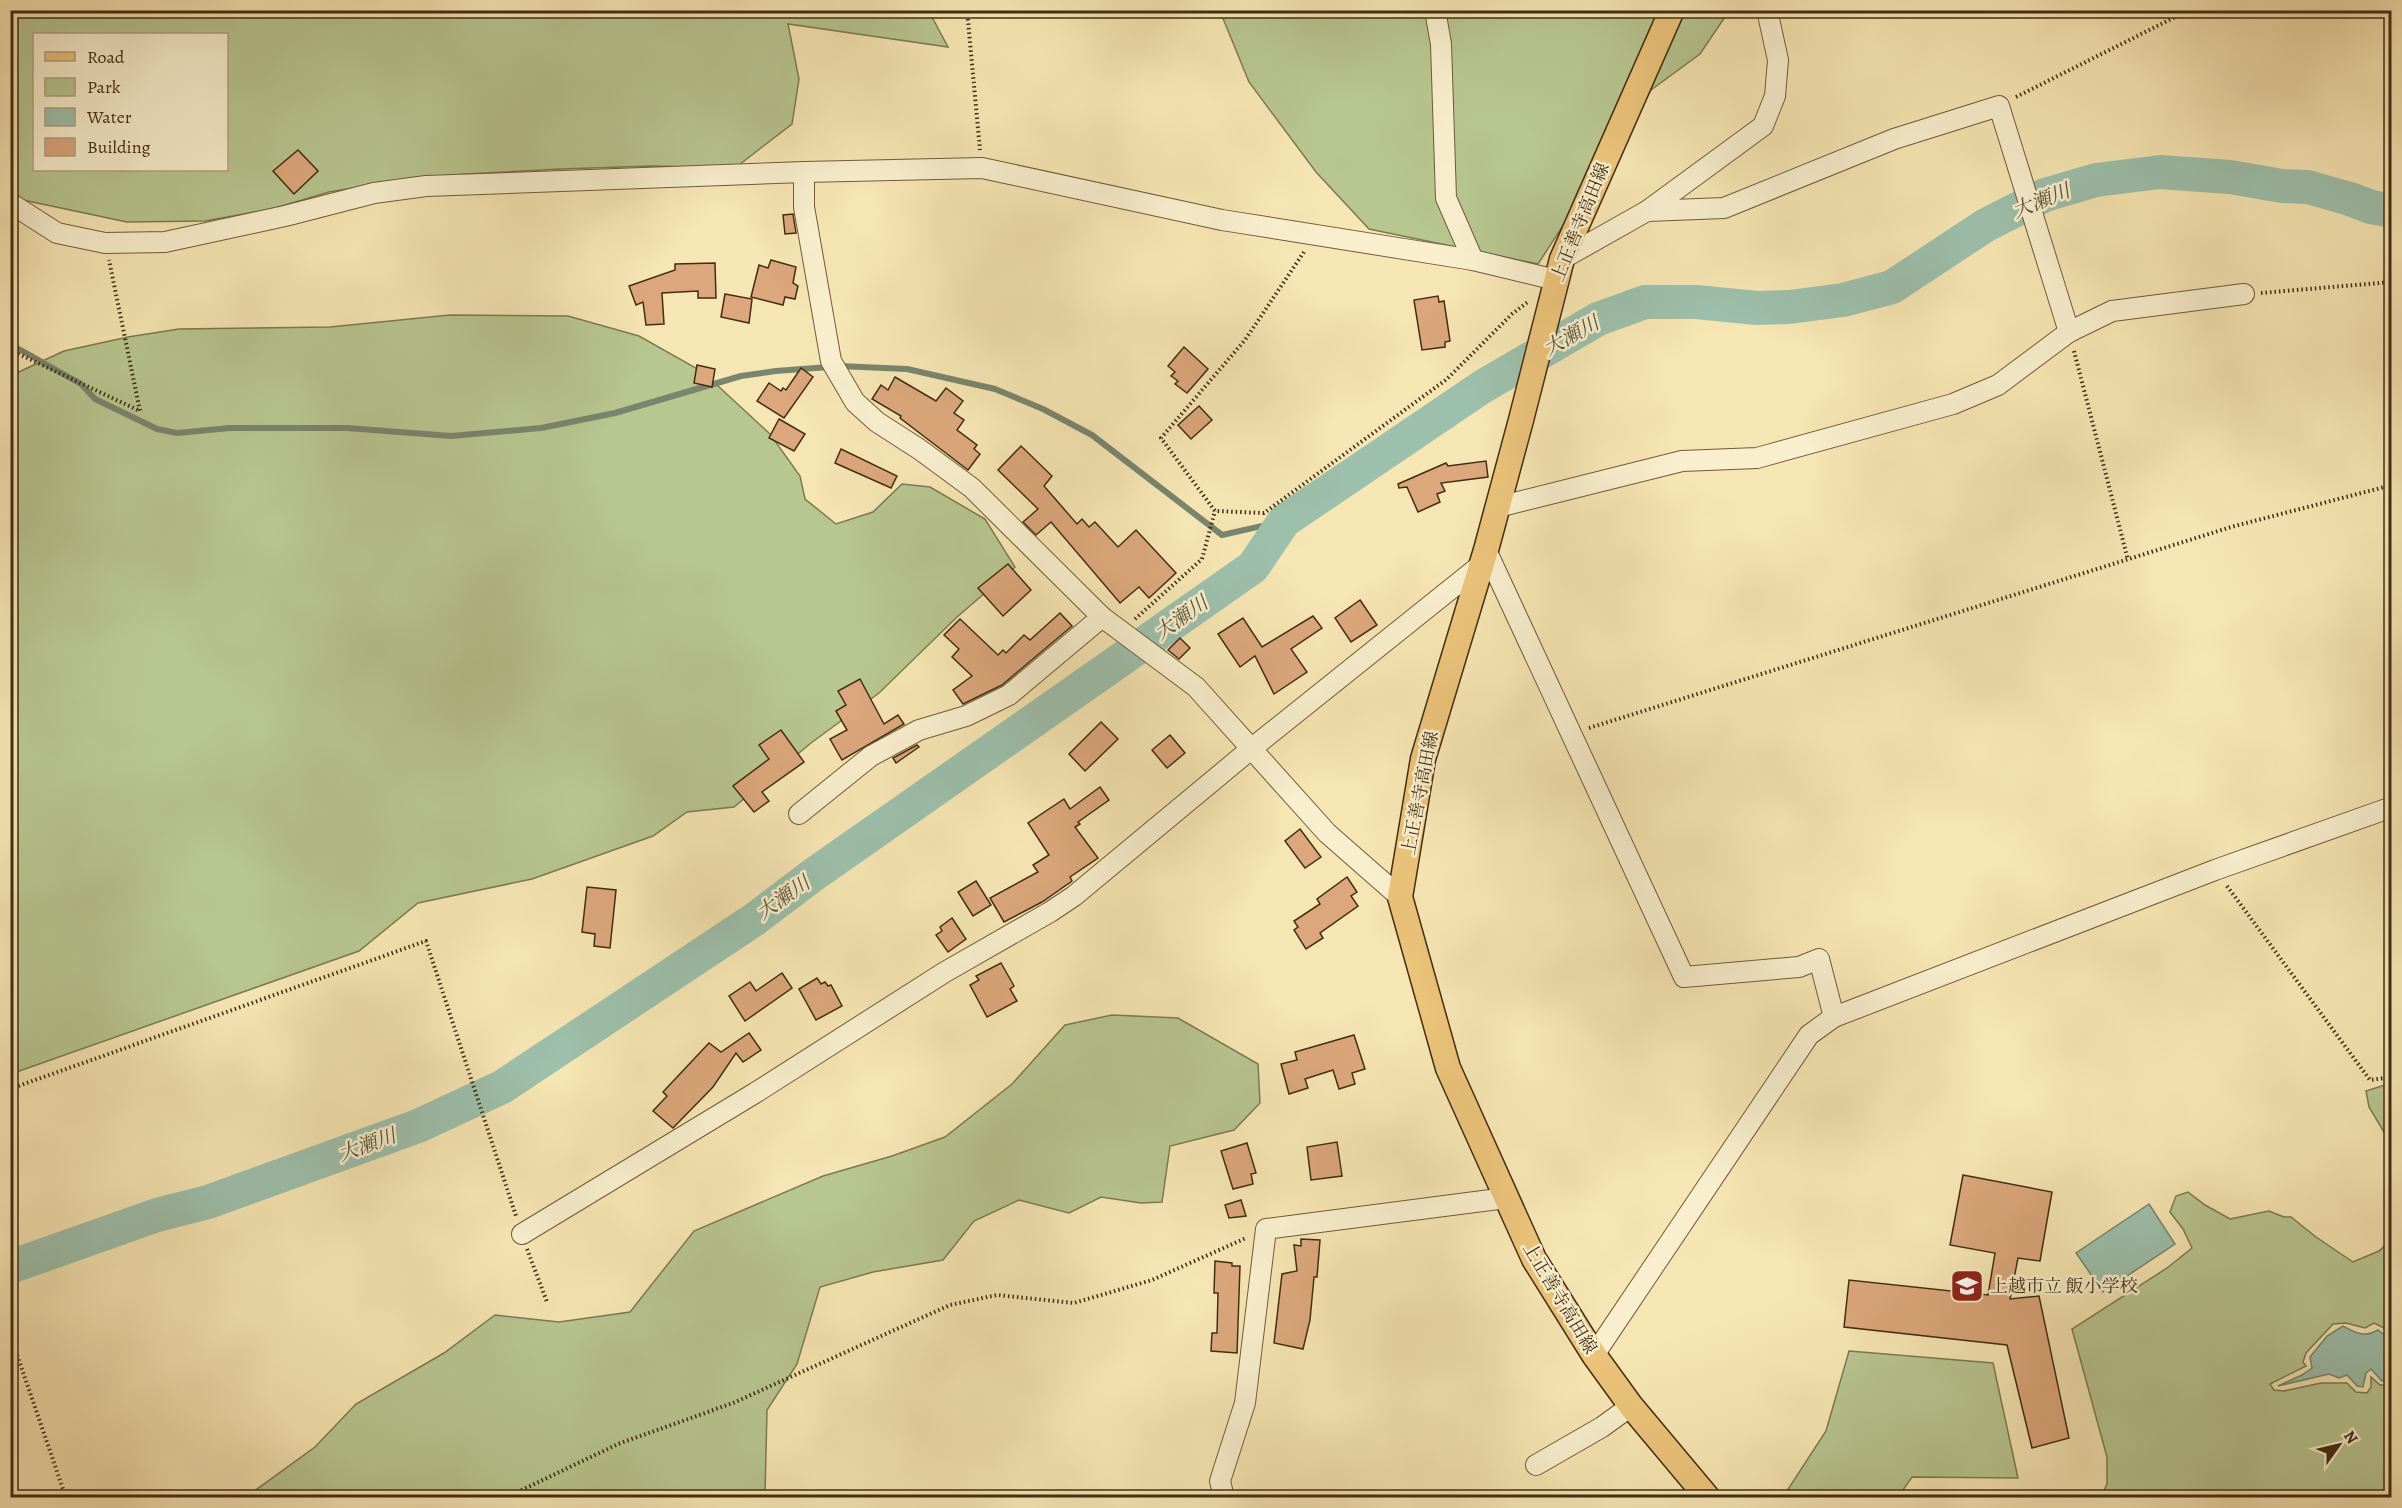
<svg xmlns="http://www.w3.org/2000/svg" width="2402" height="1508" viewBox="0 0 2402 1508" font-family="Alegreya,'Noto Serif JP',serif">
	<rect width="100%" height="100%" fill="#f6e6b3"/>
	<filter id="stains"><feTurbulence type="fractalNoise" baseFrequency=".00333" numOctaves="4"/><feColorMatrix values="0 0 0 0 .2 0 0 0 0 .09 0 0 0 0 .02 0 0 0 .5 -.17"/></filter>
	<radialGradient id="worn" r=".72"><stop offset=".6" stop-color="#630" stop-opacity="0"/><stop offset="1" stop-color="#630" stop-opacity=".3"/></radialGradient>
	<g fill="#b8c690" stroke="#7d7a51" stroke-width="1.5" fill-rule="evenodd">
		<path d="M924,10L933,19L948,47L788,24L799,79L792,124L735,168L651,166L561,169L466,174L395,181L329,192L272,209L205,221L127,222L23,200L11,189V11ZM34,34H226V170H34Z"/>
		<polygon points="1220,11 1729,11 1700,54 1651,90 1538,264 1369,229 1316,172 1249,82"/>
		<polygon points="450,315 568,316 639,336 703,372 770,434 800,476 805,499 836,524 873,512 902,484 930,487 985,519 1015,567 957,617 879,693 811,743 734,807 687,812 653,836 532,879 418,903 359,951 11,1074 10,376 64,351 128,337 179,329 330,327"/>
		<polygon points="1112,1015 1178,1018 1258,1064 1260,1103 1234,1130 1170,1146 1162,1202 1141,1203 1101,1197 1069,1213 1019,1200 974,1221 943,1260 873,1272 820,1287 797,1364 767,1410 765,1494 766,1497 246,1497 315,1447 356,1404 444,1353 495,1315 559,1322 630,1312 694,1231 823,1176 892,1156 945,1137 1012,1084 1065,1025"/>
		<polygon points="2391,1083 2391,1144 2369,1107 2366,1091"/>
		<polygon points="2188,1192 2205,1205 2230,1219 2269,1211 2284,1217 2291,1217 2316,1237 2353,1262 2379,1251 2391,1240 2392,1324 2388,1330 2374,1323 2365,1328 2346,1323 2333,1324 2306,1353 2303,1362 2306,1366 2270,1384 2274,1390 2284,1391 2321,1383 2347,1383 2356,1392 2367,1393 2371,1387 2371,1377 2380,1385 2391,1385 2391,1497 2101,1497 2107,1484 2107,1457 2072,1329 2167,1268 2192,1248 2183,1229 2170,1212 2176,1196"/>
		<polygon points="1849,1351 1993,1363 2018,1478 1912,1477 1898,1497 1783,1497 1826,1431"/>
	</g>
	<g fill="#9dc0ac" stroke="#79856e" stroke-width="1.5">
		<polygon points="2149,1204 2175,1244 2103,1292 2076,1253"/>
		<path d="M2343,1326C2356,1333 2364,1338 2378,1330L2389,1338L2391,1336V1376L2382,1381L2371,1369L2366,1373L2363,1387L2357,1386L2347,1375L2339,1378L2329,1374L2278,1386L2302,1375L2312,1368L2310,1357L2327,1336Z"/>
	</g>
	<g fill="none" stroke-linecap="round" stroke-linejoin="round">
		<g stroke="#79856e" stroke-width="6">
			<polyline points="10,344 81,384 95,399 157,429 177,433 230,428 347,428 451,436 541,428 615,413 741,376 776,371 829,367"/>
			<polyline points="839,366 907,369 995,389 1043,409 1092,435 1222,535 1284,521"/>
		</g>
		<polyline stroke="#9dc0ac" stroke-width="34" points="10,1267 157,1215 208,1202 418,1126 502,1087 755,919 813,875 1253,567 1284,521 1482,387 1598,319 1645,302 1696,302 1757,308 1789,307 1843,300 1892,287 1986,225 2045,195 2096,180 2160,172 2230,177 2282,186 2308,187 2350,199 2371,207 2392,211"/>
	</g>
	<g fill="#dca77c" stroke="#422d12" stroke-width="1.5">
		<polygon points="298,150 318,171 294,194 273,171"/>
		<polygon points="793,214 796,233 785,234 783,215"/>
		<polygon points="771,260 796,267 793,283 798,286 795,299 785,297 783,305 751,297 759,265 768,268"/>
		<polygon points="715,263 716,298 698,298 698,291 662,293 664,324 646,325 643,302 636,305 629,286 675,270 675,264"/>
		<polygon points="725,294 752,299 749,323 721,317"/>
		<polygon points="1438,296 1439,302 1444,301 1450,341 1445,342 1445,347 1422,350 1414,300"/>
		<polygon points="1184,347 1208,369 1187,393 1175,384 1178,381 1171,376 1175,372 1168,366"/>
		<polygon points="697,365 715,369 712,387 694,383"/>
		<polygon points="801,368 813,377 784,418 757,401 769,383 781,391 783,388 786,390"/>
		<polygon points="895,377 936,401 946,388 963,401 954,413 964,420 957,430 977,445 974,449 980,454 968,470 900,418 901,416 872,399 881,385 888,390"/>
		<polygon points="1199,406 1212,420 1191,439 1178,425"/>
		<polygon points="779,419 805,434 794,451 769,438"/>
		<polygon points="1021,446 1052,476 1044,486 1077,524 1082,519 1089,527 1095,522 1118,547 1136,530 1176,573 1149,598 1139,587 1120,603 1051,522 1036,535 1023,522 1038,509 998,470"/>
		<polygon points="841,449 897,476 891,488 835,463"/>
		<polygon points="1486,461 1488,477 1441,483 1445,491 1437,494 1440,502 1418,512 1407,487 1399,488 1398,484 1446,463 1448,466"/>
		<polygon points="1008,564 1031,590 1003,616 978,588"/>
		<polygon points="1360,600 1377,625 1351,642 1335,618"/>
		<polygon points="1060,613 1072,626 1002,685 963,704 953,690 972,676 952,657 959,649 944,635 960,619 998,655 1003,650 1006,653 1024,635 1030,640"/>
		<polygon points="1313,616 1322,628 1291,649 1307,672 1274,694 1255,656 1240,667 1218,634 1243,618 1262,647"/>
		<polygon points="1180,638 1190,648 1179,659 1168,650"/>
		<polygon points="860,679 884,724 898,715 904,724 842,760 830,739 847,730 836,711 846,705 838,691"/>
		<polygon points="1101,722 1118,739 1085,771 1069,754"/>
		<polygon points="781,730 804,762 762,792 769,801 754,812 733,786 769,759 759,745"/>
		<polygon points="1170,735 1185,753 1167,768 1152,750"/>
		<polygon points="917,745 919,747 896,763 893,758"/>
		<polygon points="1100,787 1109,800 1078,822 1080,824 1075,827 1098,858 1070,877 1072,881 1042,902 1004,922 990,898 1038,872 1033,865 1049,855 1028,823 1064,799 1070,809"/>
		<polygon points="1300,829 1321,857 1305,868 1285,841"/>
		<polygon points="1347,877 1357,892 1351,896 1358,906 1320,933 1323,938 1306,949 1294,930 1298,927 1294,921 1320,904 1317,899"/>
		<polygon points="976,881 991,905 973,916 958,892"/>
		<polygon points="587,887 616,890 610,948 594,946 595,934 582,932"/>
		<polygon points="952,918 966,939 948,952 936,935 942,931 940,927"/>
		<polygon points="1001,963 1014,986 1010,989 1017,1001 987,1017 970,985 979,980 976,976"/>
		<polygon points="782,973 792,988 745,1021 729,996 750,982 756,991"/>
		<polygon points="817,978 821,984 825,982 828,986 831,985 842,1006 816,1020 799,989"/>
		<polygon points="749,1033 761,1050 743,1062 736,1053 713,1087 673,1128 653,1111 667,1096 663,1092 709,1043 721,1052"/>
		<polygon points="1354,1035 1365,1069 1352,1073 1355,1084 1339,1089 1333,1070 1305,1079 1308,1088 1289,1094 1281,1064 1297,1060 1295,1052"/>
		<polygon points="1337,1142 1342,1176 1311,1180 1307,1147"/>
		<polygon points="1247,1143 1256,1173 1251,1174 1253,1184 1233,1189 1221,1151"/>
		<polygon points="1963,1175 2052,1192 2040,1261 2018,1258 2010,1299 2039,1296 2069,1438 2032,1448 2007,1345 1844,1327 1849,1280 1988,1295 1995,1253 1950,1245"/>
		<polygon points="1241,1200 1246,1216 1229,1218 1225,1205"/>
		<polygon points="1301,1239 1320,1240 1317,1277 1314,1277 1310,1320 1303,1349 1274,1343 1282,1274 1297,1271 1294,1245 1301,1246"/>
		<polygon points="1215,1261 1232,1263 1232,1266 1240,1266 1237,1353 1211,1351 1212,1333 1217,1333 1218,1293 1214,1293"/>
	</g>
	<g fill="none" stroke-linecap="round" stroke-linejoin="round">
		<defs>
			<g id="minor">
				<polyline points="1435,10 1441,44 1446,198 1473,260"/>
				<polyline points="804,172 804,207 831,361 855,402 877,422 919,449 972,488 1102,617 1196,687 1327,833 1400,897"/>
				<polyline points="10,203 57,233 105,243 165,242 285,216 374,193 426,186 804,172 982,168 1222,220 1473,260 1556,280"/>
				<polyline points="1647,211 1724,208 1894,139 1999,106 2069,332"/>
				<polyline points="1562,259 1647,211 1763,126 1775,96 1778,60 1767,10"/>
				<polyline points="1498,507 1682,461 1757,458 1953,404 1998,385 2069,332 2112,311 2244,294"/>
				<polyline points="1486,550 1684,977 1799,967 1819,959 1834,1017"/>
				<polyline points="799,814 871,756 919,730 966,716 1009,695 1102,617"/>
				<polyline points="522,1234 755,1093 945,972 1050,912 1074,896 1251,749 1482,564"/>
				<polyline points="1594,1355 1809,1035 1834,1017 2215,870 2392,807"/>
				<polyline points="1536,1465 1602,1427 1631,1406"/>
				<polyline points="1224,1498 1220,1481 1245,1403 1266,1229 1506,1198"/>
			</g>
			<polyline id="major" points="1672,10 1562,259 1521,420 1486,550 1423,759 1400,897 1448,1068 1534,1259 1594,1355 1631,1406 1708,1498"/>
		</defs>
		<use href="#minor" stroke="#6f5b3a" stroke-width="22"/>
		<use href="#major" stroke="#422d12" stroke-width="27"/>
		<g stroke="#422d12" stroke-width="4" stroke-dasharray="1.5 3" stroke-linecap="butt">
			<polyline points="967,10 980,150"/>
			<polyline points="2016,97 2189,10"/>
			<polyline points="1304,252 1245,340 1161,438 1215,511 1264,513 1447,379 1512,314 1529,301"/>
			<polyline points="2261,293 2392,282"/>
			<polyline points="10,350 140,411 109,260"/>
			<polyline points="2074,351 2128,560"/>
			<polyline points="1135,619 1202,559 1215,511"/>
			<polyline points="1589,728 2231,527 2392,485"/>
			<polyline points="2227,886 2370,1080 2392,1077"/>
			<polyline points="10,1089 426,941 516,1216"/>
			<polyline points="527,1249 547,1302"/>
			<polyline points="10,1334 66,1498"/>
			<polyline points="505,1498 618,1444 733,1403 950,1305 997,1295 1074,1303 1152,1280 1246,1238"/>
		</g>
		<use href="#minor" stroke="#f9efce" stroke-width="20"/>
		<use href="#major" stroke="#ebc37a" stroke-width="24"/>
	</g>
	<defs>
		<symbol id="school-square" viewBox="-11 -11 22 22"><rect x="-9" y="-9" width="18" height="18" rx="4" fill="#8f2418" stroke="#f9efce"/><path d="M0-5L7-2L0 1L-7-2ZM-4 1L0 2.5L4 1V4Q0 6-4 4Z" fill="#fff"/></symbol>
	</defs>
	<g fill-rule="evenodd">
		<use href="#school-square" x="1948" y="1267" width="38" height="38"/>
	</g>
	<g text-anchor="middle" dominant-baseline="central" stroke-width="5" stroke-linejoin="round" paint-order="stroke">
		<g font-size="18" fill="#422d12" stroke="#f9efce">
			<text transform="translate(1580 222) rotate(-68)">上正善寺高田線</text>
			<text transform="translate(1420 793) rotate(-79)">上正善寺高田線</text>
			<text transform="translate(1560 1298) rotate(59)">上正善寺高田線</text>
		</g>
		<g font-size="18" fill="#422d12" stroke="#f9efce" text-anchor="start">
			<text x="1990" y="1286">上越市立 飯小学校</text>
		</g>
		<g font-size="20" font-style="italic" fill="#595238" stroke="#f9efce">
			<text transform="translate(2041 201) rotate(-22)">大瀬川</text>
			<text transform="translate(1571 336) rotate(-29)">大瀬川</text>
			<text transform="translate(1181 618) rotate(-35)">大瀬川</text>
			<text transform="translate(783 898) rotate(-35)">大瀬川</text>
			<text transform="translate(367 1145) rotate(-20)">大瀬川</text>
		</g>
	</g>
	<rect width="2402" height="1508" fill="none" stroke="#f6e6b3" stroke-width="36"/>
	<rect x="12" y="12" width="2378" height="1484" fill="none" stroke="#422d12" stroke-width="3"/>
	<rect x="18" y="18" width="2366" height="1472" fill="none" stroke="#422d12" stroke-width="1.5"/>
	<rect x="33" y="33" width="195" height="138" fill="#f9efce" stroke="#b0a183" stroke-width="1.5"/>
	<rect x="45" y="52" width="30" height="9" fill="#ebc37a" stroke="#b0a183" stroke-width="1.5"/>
	<text x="87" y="63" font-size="18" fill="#422d12">Road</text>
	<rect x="45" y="78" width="30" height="18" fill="#b8c690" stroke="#b0a183" stroke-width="1.5"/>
	<text x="87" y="93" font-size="18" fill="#422d12">Park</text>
	<rect x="45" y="108" width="30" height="18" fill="#9dc0ac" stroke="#b0a183" stroke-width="1.5"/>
	<text x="87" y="123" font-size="18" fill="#422d12">Water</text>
	<rect x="45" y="138" width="30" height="18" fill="#dca77c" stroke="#b0a183" stroke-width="1.5"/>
	<text x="87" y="153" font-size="18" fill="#422d12">Building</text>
	<g transform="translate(2339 1445) rotate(56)" stroke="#f9efce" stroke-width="4.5" paint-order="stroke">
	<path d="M0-4.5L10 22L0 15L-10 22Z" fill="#422d12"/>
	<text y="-9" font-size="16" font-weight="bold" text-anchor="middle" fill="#422d12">N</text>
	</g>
	<rect width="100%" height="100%" filter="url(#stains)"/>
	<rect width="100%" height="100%" fill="url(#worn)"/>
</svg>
